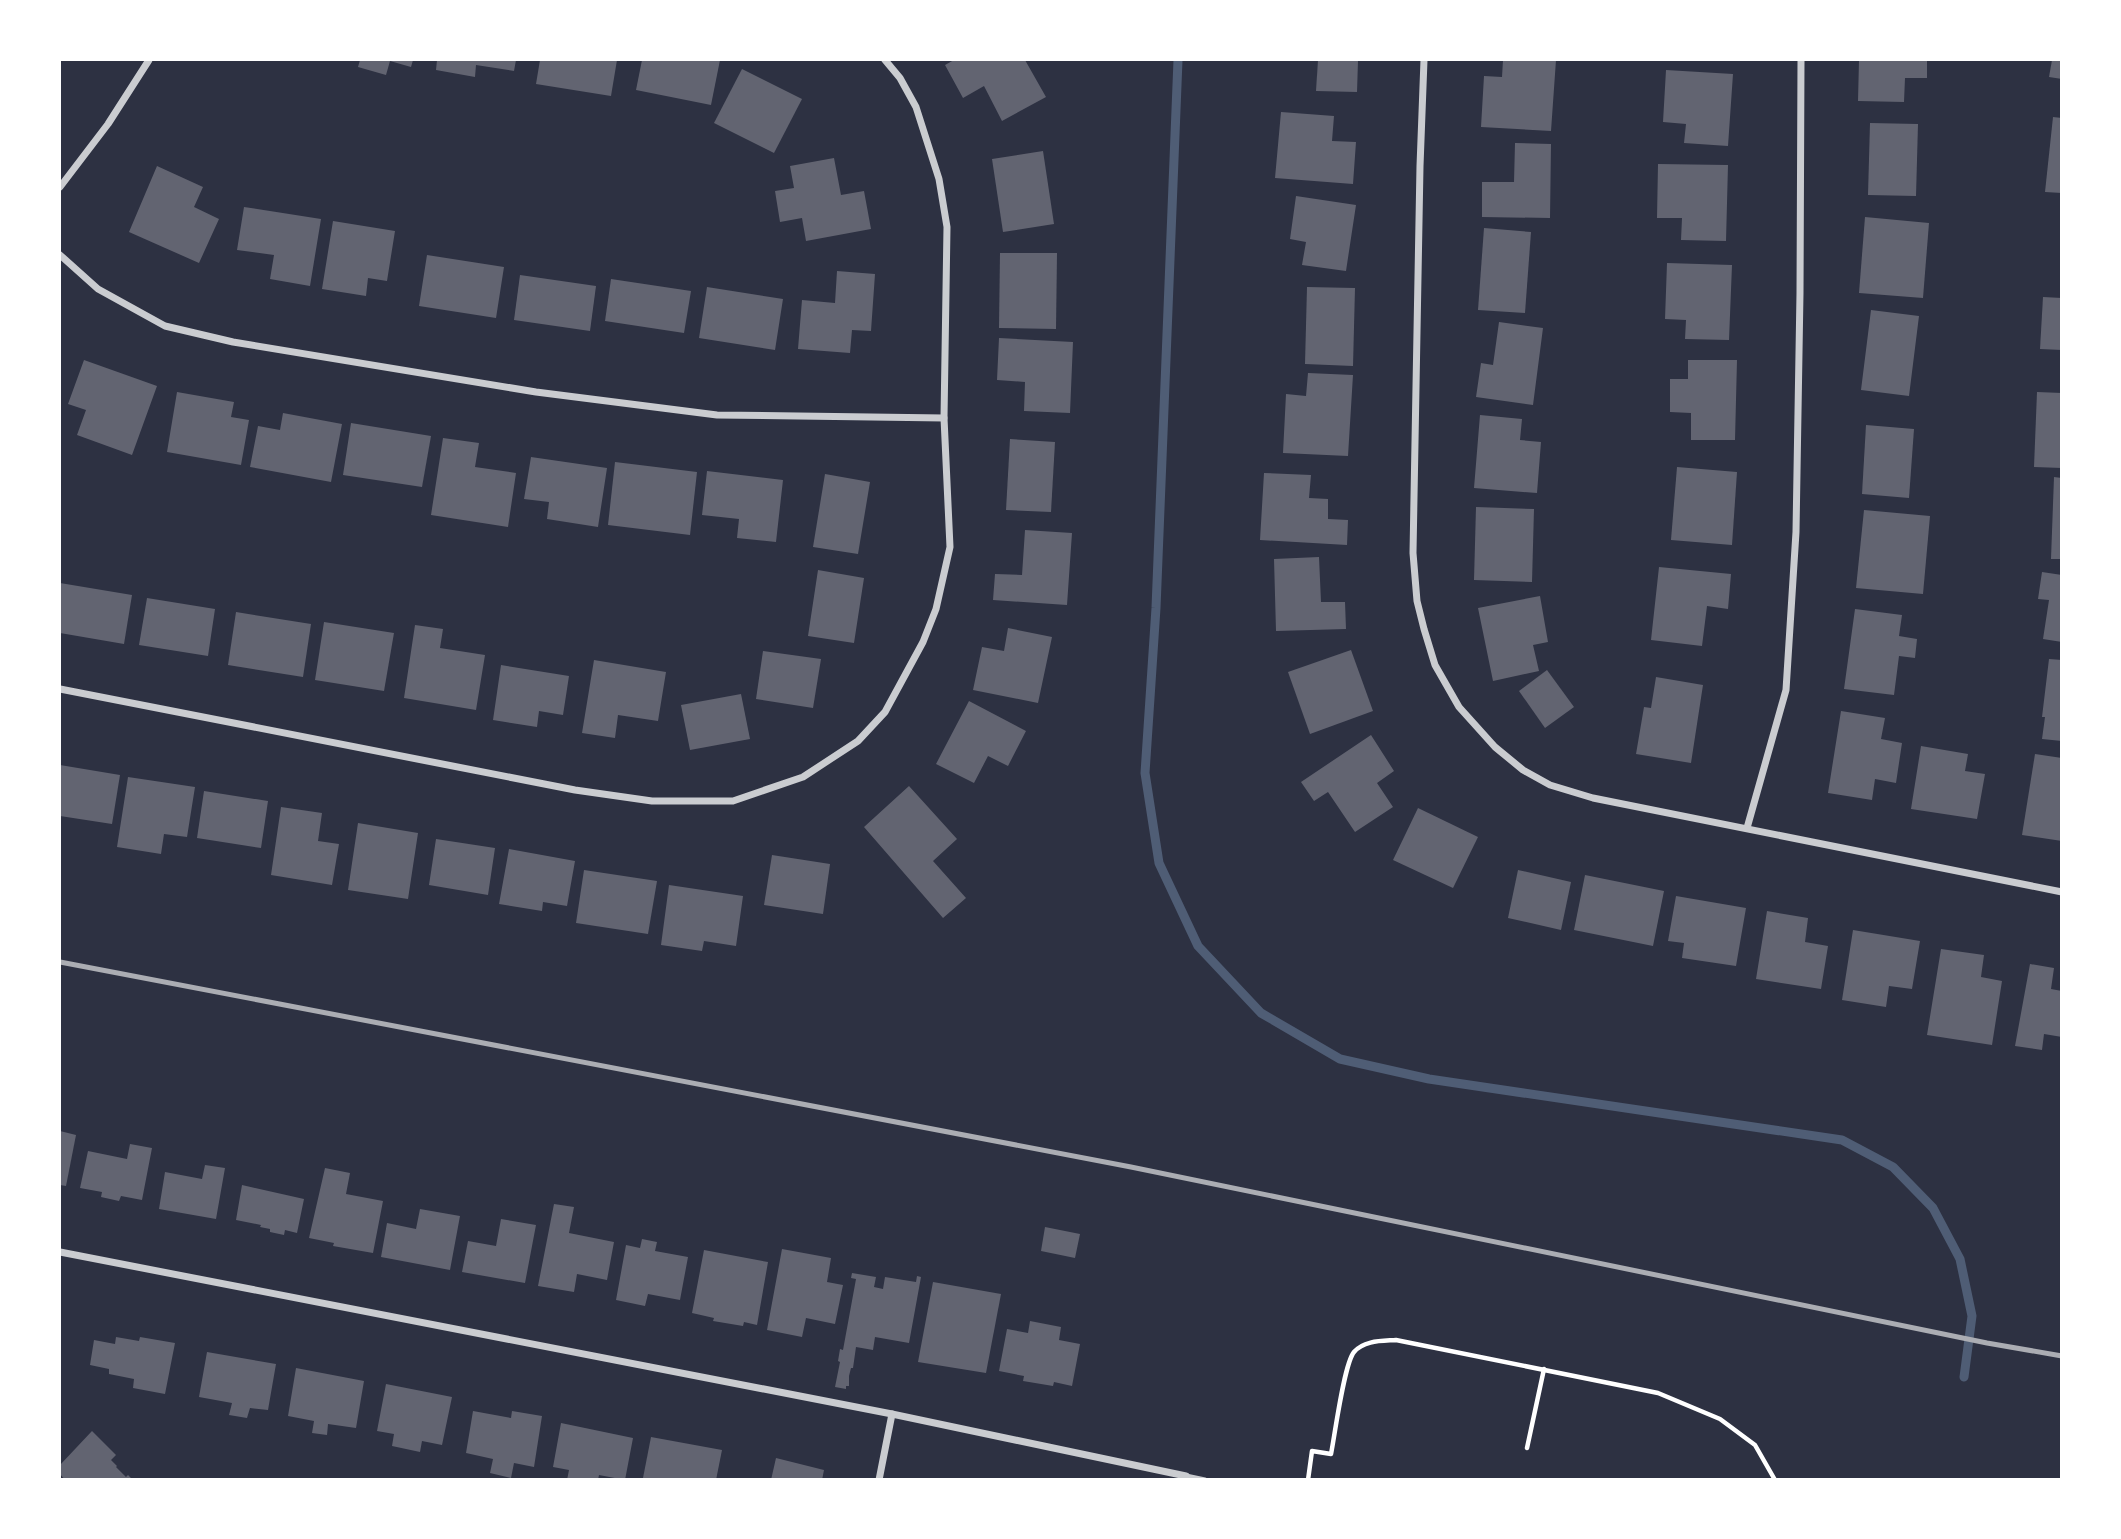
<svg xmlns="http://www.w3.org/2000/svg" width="2121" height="1539" viewBox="0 0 2121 1539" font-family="'Public Sans',sans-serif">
	<rect width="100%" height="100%" fill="#2d3142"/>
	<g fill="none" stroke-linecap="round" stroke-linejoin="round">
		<polyline stroke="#4f5d75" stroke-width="9" points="1178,60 1156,608 1145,773 1159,863 1198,946 1261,1013 1340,1059 1429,1079 1842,1140 1893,1167 1933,1208 1960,1259 1972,1316 1964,1377"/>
	</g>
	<g fill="#626471">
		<polygon points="360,60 413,60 411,67 390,61 386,75 358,67"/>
		<polygon points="437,60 516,60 514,71 476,65 475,77 436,70"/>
		<polygon points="540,60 617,60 611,96 536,84"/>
		<polygon points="642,60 720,60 711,105 636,90"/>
		<polygon points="954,60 1025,60 1046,97 1002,121 984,86 963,98 945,65"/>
		<polygon points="1318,60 1358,60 1357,92 1316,91"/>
		<polygon points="1503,60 1556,60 1551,131 1481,127 1484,76 1502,77"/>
		<polygon points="1859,60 1927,60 1927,78 1905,78 1904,102 1858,101"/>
		<polygon points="2052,60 2062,60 2062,79 2049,77"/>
		<polygon points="742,69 802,99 774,153 714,123"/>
		<polygon points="1666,70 1733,74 1728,146 1684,143 1686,124 1663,122"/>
		<polygon points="1281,112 1334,116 1332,141 1356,142 1353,184 1275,178"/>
		<polygon points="2053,117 2062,118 2062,193 2045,192"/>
		<polygon points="1870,123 1918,124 1916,196 1868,195"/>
		<polygon points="1515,143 1551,144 1550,218 1482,217 1482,182 1514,182"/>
		<polygon points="1043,151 1054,224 1003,232 992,159"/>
		<polygon points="834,158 841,195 864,191 871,229 806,241 802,218 780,222 775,191 794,188 790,166"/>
		<polygon points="1658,164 1728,165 1726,241 1681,240 1682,218 1657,218"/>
		<polygon points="157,166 203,187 194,207 219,219 199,263 129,232"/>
		<polygon points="1296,196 1356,205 1346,271 1302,265 1306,242 1290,239"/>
		<polygon points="244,207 321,219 310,286 270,279 274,255 237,250"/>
		<polygon points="1865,217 1929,223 1923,298 1859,293"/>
		<polygon points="333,221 395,231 387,281 368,278 366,296 322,289"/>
		<polygon points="1484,228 1531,232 1525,313 1478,310"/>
		<polygon points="1000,253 1057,253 1056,329 999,328"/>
		<polygon points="427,255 504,267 496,318 419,306"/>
		<polygon points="1667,263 1732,265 1729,340 1685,339 1686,320 1665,319"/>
		<polygon points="837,271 875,274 871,331 852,330 850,353 798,349 802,300 835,303"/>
		<polygon points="520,275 596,286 590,331 514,320"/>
		<polygon points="611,279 691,291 684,333 605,321"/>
		<polygon points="707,287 783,299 775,350 699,338"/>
		<polygon points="1307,287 1355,288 1353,366 1305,364"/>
		<polygon points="2043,297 2062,298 2062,350 2040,349"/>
		<polygon points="1871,310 1919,316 1909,396 1861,390"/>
		<polygon points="1499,322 1543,328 1533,405 1476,397 1481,363 1493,365"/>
		<polygon points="999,338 1073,342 1070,413 1024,411 1025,382 997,380"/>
		<polygon points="84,360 157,386 132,455 77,435 86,410 68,404"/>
		<polygon points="1688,360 1737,360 1735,440 1691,440 1691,413 1670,412 1670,379 1688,379"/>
		<polygon points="1308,373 1353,375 1348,456 1283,453 1286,394 1306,396"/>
		<polygon points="177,392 234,402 231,417 249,420 241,465 167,452"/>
		<polygon points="2037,392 2062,393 2062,468 2034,467"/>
		<polygon points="283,413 342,424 331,482 250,467 258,426 280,430"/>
		<polygon points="1480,415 1522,419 1520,440 1541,442 1537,493 1474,488"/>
		<polygon points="351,423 431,436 422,487 343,475"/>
		<polygon points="1866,425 1914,429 1909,498 1862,494"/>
		<polygon points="443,438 479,443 475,467 516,473 508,527 431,515"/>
		<polygon points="1010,439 1055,442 1051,512 1006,510"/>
		<polygon points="531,457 607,468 598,527 547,519 549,502 524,499"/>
		<polygon points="615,462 697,472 690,535 608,525"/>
		<polygon points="1677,467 1737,472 1732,545 1671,540"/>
		<polygon points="707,471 783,480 776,542 737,538 739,519 702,515"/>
		<polygon points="1264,473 1311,475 1309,498 1328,499 1328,519 1348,520 1347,545 1260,540"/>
		<polygon points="825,474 870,482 858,554 813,547"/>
		<polygon points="2054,477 2062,478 2062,559 2051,559"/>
		<polygon points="1476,507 1534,509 1532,582 1474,580"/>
		<polygon points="1864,510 1930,516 1923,594 1856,588"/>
		<polygon points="1025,530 1072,533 1067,605 993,600 995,574 1022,575"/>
		<polygon points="1319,557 1321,602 1345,602 1346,629 1276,631 1274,559"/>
		<polygon points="1659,567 1731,574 1728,609 1707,606 1702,646 1651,640"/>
		<polygon points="818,570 864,578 854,643 808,636"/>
		<polygon points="2042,572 2062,575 2062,642 2043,639 2049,600 2038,599"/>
		<polygon points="60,583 132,595 124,644 60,633"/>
		<polygon points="1540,596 1548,642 1533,645 1539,671 1493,681 1478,608"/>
		<polygon points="147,598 215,609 208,656 139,645"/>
		<polygon points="1855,609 1902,615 1899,636 1917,639 1915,658 1899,656 1894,695 1844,689"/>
		<polygon points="236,612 311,624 303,677 228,665"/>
		<polygon points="324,622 394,633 384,691 315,680"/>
		<polygon points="415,625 443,629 440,648 485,655 476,710 404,698"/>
		<polygon points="1008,628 1052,637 1038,703 973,690 982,647 1004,651"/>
		<polygon points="1351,650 1373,711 1310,734 1288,672"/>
		<polygon points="763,651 821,659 813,708 756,699"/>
		<polygon points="2049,659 2062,660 2062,741 2042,739 2045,717 2042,717"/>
		<polygon points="594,660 666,672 658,721 618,715 615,738 582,733"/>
		<polygon points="501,665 569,676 563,715 539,711 537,727 493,720"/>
		<polygon points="1547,670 1574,707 1545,728 1519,691"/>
		<polygon points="1656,677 1703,685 1691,763 1636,754 1644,707 1651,708"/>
		<polygon points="741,694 750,739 690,750 681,705"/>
		<polygon points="969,701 1026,731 1008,766 988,756 974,783 936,764"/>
		<polygon points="1841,711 1885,718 1881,739 1902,743 1896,783 1875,779 1872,800 1828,793"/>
		<polygon points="1371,735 1394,771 1377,783 1393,807 1355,832 1328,792 1314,801 1301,782"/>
		<polygon points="1921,746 1968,754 1965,771 1985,774 1977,819 1911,809"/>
		<polygon points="2035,754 2062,758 2062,841 2022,835"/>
		<polygon points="60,765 120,775 112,824 60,816"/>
		<polygon points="128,777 195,787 187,837 164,834 161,854 117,847"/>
		<polygon points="909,786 957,839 933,861 966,898 943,918 864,827"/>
		<polygon points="204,791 268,801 261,848 197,838"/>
		<polygon points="281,807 322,813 318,841 339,844 332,885 271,875"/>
		<polygon points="1418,808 1478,837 1453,888 1393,860"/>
		<polygon points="358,823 418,833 408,899 348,890"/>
		<polygon points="436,839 495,848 488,895 429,885"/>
		<polygon points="509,849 575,861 567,906 543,902 542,911 499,904"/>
		<polygon points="772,855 830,864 823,914 764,905"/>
		<polygon points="584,870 657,881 648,934 576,923"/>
		<polygon points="1518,870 1571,882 1561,930 1508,918"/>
		<polygon points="1585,875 1664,891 1653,946 1574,930"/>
		<polygon points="669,885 743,896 736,946 704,941 702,951 661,945"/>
		<polygon points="1676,896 1746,908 1736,966 1682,958 1684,943 1668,941"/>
		<polygon points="1767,911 1808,918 1805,942 1828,946 1821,989 1756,979"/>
		<polygon points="1853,930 1920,941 1912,989 1889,986 1886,1007 1842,1000"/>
		<polygon points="1941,949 1984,955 1981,977 2002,981 1992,1045 1927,1035"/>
		<polygon points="2030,964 2054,968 2051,989 2062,991 2062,1037 2044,1034 2042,1050 2015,1046"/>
		<polygon points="60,1131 76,1135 66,1186 60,1185"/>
		<polygon points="130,1144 152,1148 142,1200 121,1196 119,1201 101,1197 102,1192 80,1188 88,1151 127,1159"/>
		<polygon points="205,1165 225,1168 216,1219 159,1209 165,1172 202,1179"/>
		<polygon points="325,1168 350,1173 346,1194 383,1201 373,1253 333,1246 334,1243 309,1238"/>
		<polygon points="242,1185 304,1199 297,1233 285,1230 284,1235 270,1232 270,1229 260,1227 261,1225 236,1220"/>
		<polygon points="554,1204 574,1207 569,1233 614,1242 607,1280 577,1274 574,1292 538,1286"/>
		<polygon points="420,1209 460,1216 450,1270 381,1257 387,1223 416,1229"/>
		<polygon points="501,1219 536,1225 525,1283 462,1272 468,1241 496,1246"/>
		<polygon points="1045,1227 1080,1234 1075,1258 1041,1251"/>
		<polygon points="642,1239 657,1242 655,1251 688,1257 680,1300 648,1294 645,1306 616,1300 626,1245 640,1248"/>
		<polygon points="782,1249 831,1258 827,1282 843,1285 835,1324 806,1318 802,1337 767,1330"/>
		<polygon points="704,1250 768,1262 757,1325 744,1322 743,1326 713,1321 714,1318 692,1313"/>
		<polygon points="852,1273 876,1277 874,1287 883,1289 885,1277 916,1282 917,1276 921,1277 909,1343 875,1337 873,1350 856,1347 853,1368 851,1368 849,1376 849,1386 846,1386 846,1389 835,1387 840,1362 838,1361 840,1349 843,1350 856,1279 851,1278"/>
		<polygon points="933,1282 1001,1294 986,1373 918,1362"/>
		<polygon points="1030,1321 1061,1327 1059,1340 1080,1344 1072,1386 1054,1382 1053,1386 1023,1381 1024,1376 999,1371 1007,1329 1028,1333"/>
		<polygon points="116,1337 139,1341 140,1337 175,1343 165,1394 133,1388 134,1379 109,1374 109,1369 90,1365 94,1340 115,1344"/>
		<polygon points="207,1352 276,1364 268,1410 250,1408 247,1418 229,1415 232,1403 199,1397"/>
		<polygon points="296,1368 364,1381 356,1428 328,1424 327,1435 312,1433 314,1421 288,1416"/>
		<polygon points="386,1384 452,1397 442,1445 422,1441 420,1452 392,1446 394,1434 377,1431"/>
		<polygon points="473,1411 511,1418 512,1411 542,1416 534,1467 514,1463 511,1478 490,1473 493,1459 466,1453"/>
		<polygon points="561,1423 633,1438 625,1480 599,1475 598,1480 567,1480 569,1470 553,1467"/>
		<polygon points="92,1431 116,1455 111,1460 117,1466 116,1467 126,1477 128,1475 133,1480 65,1480 60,1474 60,1465"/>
		<polygon points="651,1437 722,1450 716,1480 643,1478"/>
		<polygon points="776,1458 824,1470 822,1480 771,1480"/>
	</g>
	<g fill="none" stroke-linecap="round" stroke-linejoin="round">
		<g stroke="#fff" stroke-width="4.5">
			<polyline points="1527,1448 1544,1369"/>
			<path d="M1308,1480L1312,1451L1331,1454C1335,1434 1344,1364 1354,1352C1364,1340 1383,1341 1396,1340L1658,1393L1720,1419L1755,1445L1775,1480"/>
		</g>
		<polyline stroke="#caccd0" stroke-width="5" points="1186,1476 1205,1480"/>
		<g stroke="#caccd0" stroke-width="7">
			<polyline points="1424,60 1420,166 1413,553 1417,601 1424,629 1435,665 1459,707 1495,747 1523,770 1550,785 1593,798 2062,892"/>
			<polyline points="60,187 108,124 149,60"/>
			<polyline points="60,255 98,289 165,326 233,342 536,392 717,415 944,418"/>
			<polyline points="60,689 575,790 652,801 733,801 803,777 858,741 885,712 923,642 936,609 950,547 944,418 947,227 939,179 916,107 900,78 885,60"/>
			<polyline points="1747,828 1786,690 1796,532 1800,293 1801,60"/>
			<polyline points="60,1252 892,1414 1186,1476"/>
			<polyline points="879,1480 892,1414"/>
		</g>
		<polyline stroke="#abadb3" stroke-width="5" points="60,962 1131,1167 1987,1343 2062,1356"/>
	</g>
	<rect width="2121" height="1539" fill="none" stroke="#ffffff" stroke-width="122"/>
</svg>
